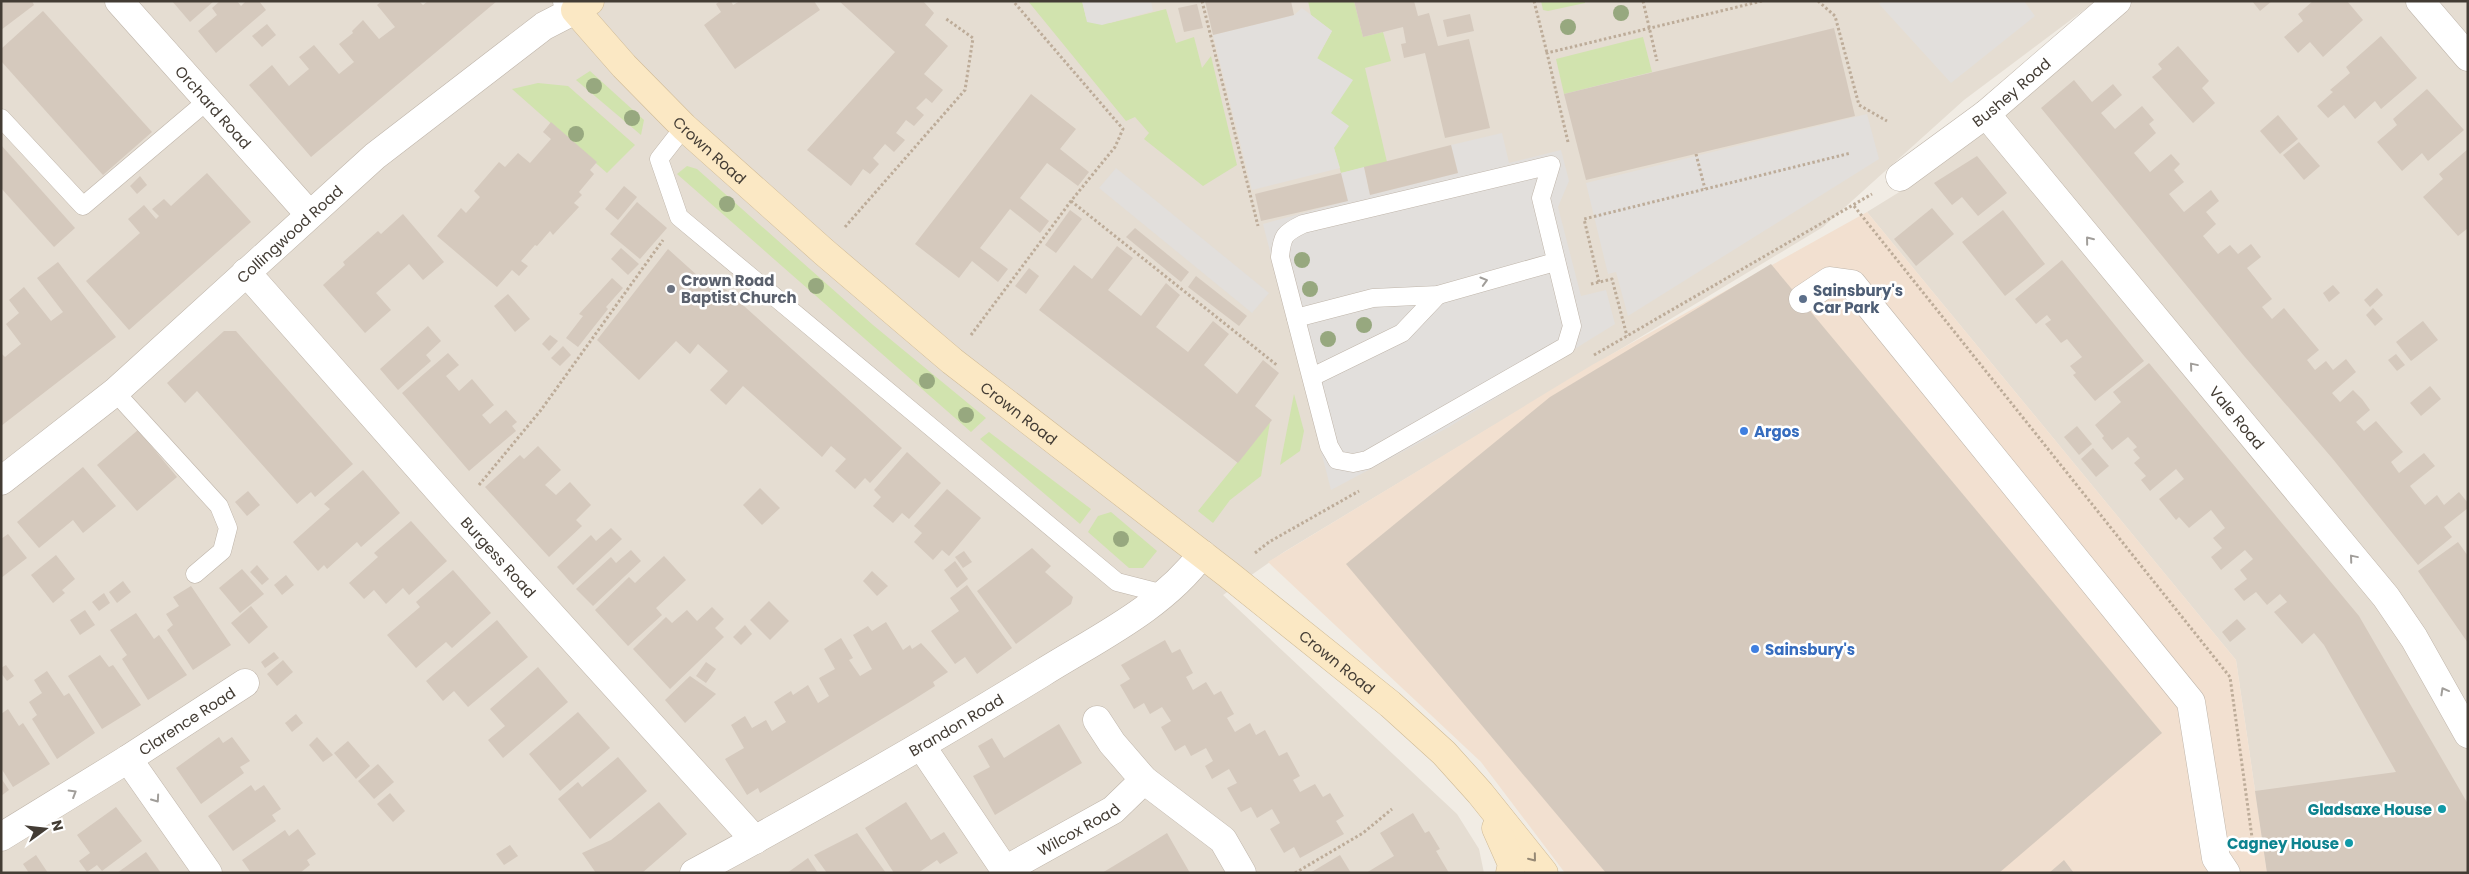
<svg xmlns="http://www.w3.org/2000/svg" width="2469" height="874" viewBox="0 0 2469 874" font-family="Poppins,sans-serif">
	<rect width="100%" height="100%" fill="#f1ece4"/>
	<g fill="#e5ddd2">
		<polygon points="1,1 2096,1 1964,100 1823,227 1284,552 1223,595 1457,814 1479,849 1484,873 1,873"/>
		<polygon points="2117,1 2468,1 2468,873 2267,873 2236,660 1867,212 1901,191 1900,177"/>
	</g>
	<polygon fill="#f2e0d0" points="1867,212 2236,660 2267,873 1565,873 1481,762 1268,562 1592,365"/>
	<g fill="#d1e3ae">
		<polygon points="1028,1 1082,1 1086,17 1088,14 1110,23 1166,9 1176,43 1194,37 1202,68 1211,56 1237,165 1203,186 1144,139 1149,133 1135,117 1126,121"/>
		<polygon points="1308,1 1354,1 1363,37 1383,32 1391,61 1365,68 1387,162 1341,173 1334,148 1331,114 1317,59 1332,31 1311,15"/>
		<polygon points="1541,1 1585,1 1585,3 1548,11 1543,10"/>
		<polygon points="1643,37 1652,72 1564,94 1556,59"/>
		<polygon points="590,71 644,120 641,135 576,80"/>
		<polygon points="538,83 568,86 635,145 607,173 512,89"/>
		<polygon points="687,166 697,169 873,325 986,418 971,432 677,174"/>
		<polygon points="1294,394 1304,431 1300,451 1280,465"/>
		<polygon points="1270,422 1261,476 1230,500 1213,523 1198,511"/>
		<polygon points="989,432 1091,509 1080,524 980,439"/>
		<polygon points="1111,512 1157,551 1143,568 1129,568 1088,532 1098,516"/>
	</g>
	<g fill="#e2dfdc">
		<polygon points="1082,1 1151,1 1153,11 1102,25 1087,22"/>
		<polygon points="1883,1 2024,1 2035,16 1951,83 1879,4"/>
		<polygon points="1302,8 1332,31 1317,58 1353,80 1331,113 1349,126 1334,148 1340,168 1252,190 1213,35 1294,15"/>
		<polygon points="1867,114 1879,159 1628,316 1616,272 1608,274 1586,183"/>
		<polygon points="1502,133 1509,163 1561,150 1569,181 1558,207 1581,296 1606,290 1615,324 1449,427 1331,490 1263,224 1347,201 1341,173 1364,167 1370,195 1458,173 1451,145"/>
		<polygon points="1116,168 1269,293 1252,313 1099,188"/>
	</g>
	<g fill="#d5c9bd">
		<polygon points="1,1 32,1 34,5 1,30"/>
		<polygon points="172,1 214,1 190,22"/>
		<polygon points="220,1 237,1 241,6 246,1 259,1 266,10 216,53 198,31 217,15 212,8"/>
		<polygon points="382,1 419,1 423,5 428,1 497,1 311,157 249,85 272,65 289,86 309,69 299,57 314,45 339,74 354,62 339,44 353,33 352,31 363,20 379,39 395,27 377,5"/>
		<polygon points="720,1 731,1 733,5 740,1 814,1 820,10 735,69 704,25 721,12 716,4"/>
		<polygon points="839,1 923,1 934,13 925,25 948,46 924,74 943,90 932,103 926,98 916,108 924,115 914,126 906,120 896,133 905,140 894,152 885,144 873,158 879,164 870,174 863,169 851,186 807,150 895,52"/>
		<polygon points="1205,1 1291,1 1294,15 1213,35"/>
		<polygon points="1354,1 1414,1 1418,16 1429,13 1438,46 1469,39 1490,128 1445,138 1425,53 1404,58 1401,44 1406,43 1403,27 1363,37"/>
		<polygon points="2252,1 2272,1 2260,11"/>
		<polygon points="2313,1 2347,1 2363,20 2323,57 2310,42 2298,53 2284,37 2303,21 2298,14"/>
		<polygon points="1197,4 1203,28 1184,32 1178,8"/>
		<polygon points="43,11 152,132 103,175 1,61 1,49"/>
		<polygon points="1470,14 1474,31 1447,37 1443,20"/>
		<polygon points="267,24 276,35 262,47 252,36"/>
		<polygon points="1834,28 1855,116 1586,180 1564,94"/>
		<polygon points="2381,36 2417,78 2381,109 2375,101 2355,119 2344,105 2328,118 2317,106 2333,92 2330,90 2350,73 2346,67"/>
		<polygon points="2178,46 2209,81 2202,88 2215,103 2193,123 2152,77 2162,69 2158,64"/>
		<polygon points="2074,80 2092,102 2113,84 2122,95 2101,113 2115,129 2142,106 2154,120 2149,124 2156,133 2134,153 2150,172 2171,154 2180,164 2174,170 2184,182 2169,194 2184,212 2211,190 2219,201 2206,212 2216,224 2203,236 2218,254 2230,245 2238,254 2251,244 2261,257 2247,268 2272,299 2262,307 2272,319 2284,308 2319,350 2307,360 2315,370 2326,361 2333,370 2346,359 2356,372 2332,393 2340,402 2353,390 2362,399 2370,410 2356,422 2364,431 2376,421 2395,443 2403,452 2391,462 2399,473 2424,453 2435,466 2410,486 2425,505 2437,495 2444,505 2459,492 2468,503 2468,508 2444,527 2452,537 2418,565 2332,458 2245,357 2041,108"/>
		<polygon points="2427,89 2464,130 2428,161 2422,153 2402,171 2377,142 2397,125 2393,119"/>
		<polygon points="1031,94 1076,129 1060,149 1089,172 1078,186 1047,163 1020,198 1049,221 1040,233 1010,209 980,248 1008,269 998,282 972,261 959,278 915,244"/>
		<polygon points="2278,115 2298,139 2280,154 2260,131"/>
		<polygon points="551,122 597,162 590,170 594,174 579,192 582,195 574,203 579,207 553,235 550,231 537,246 535,245 521,261 528,266 519,276 512,270 497,287 437,236 461,208 466,213 480,197 474,191 499,162 505,167 518,153 530,163 551,139 543,132"/>
		<polygon points="2299,142 2320,166 2304,180 2283,155"/>
		<polygon points="1,145 75,228 54,247 1,188"/>
		<polygon points="1451,145 1458,173 1370,195 1364,167"/>
		<polygon points="2468,149 2468,228 2458,236 2423,197 2443,179 2439,174"/>
		<polygon points="1977,156 2007,193 1978,216 1962,197 1952,205 1934,183"/>
		<polygon points="207,173 251,222 129,330 86,281 140,233 128,219 144,205 156,219 159,216 152,209 164,199 171,206"/>
		<polygon points="1341,173 1348,201 1261,221 1255,194"/>
		<polygon points="140,176 147,185 137,194 130,186"/>
		<polygon points="624,186 637,197 618,220 605,209"/>
		<polygon points="637,202 667,228 640,259 610,234"/>
		<polygon points="1932,208 1954,234 1916,266 1894,239"/>
		<polygon points="1070,210 1082,219 1056,253 1045,245"/>
		<polygon points="2003,210 2045,264 2005,296 1962,242"/>
		<polygon points="403,214 444,262 423,280 409,264 376,293 391,310 365,333 323,285 345,265 343,262 378,231 381,234"/>
		<polygon points="1135,228 1189,272 1181,282 1126,237"/>
		<polygon points="1117,246 1133,258 1108,290 1141,316 1166,283 1180,295 1156,327 1188,352 1213,321 1229,334 1204,365 1237,394 1263,360 1279,373 1255,406 1272,420 1238,463 1039,310 1074,265 1092,279"/>
		<polygon points="621,248 639,264 628,275 611,259"/>
		<polygon points="668,249 719,295 724,288 902,448 870,483 865,478 855,489 835,471 846,459 831,446 822,457 743,386 726,405 710,390 728,371 698,344 690,354 676,341 639,380 597,340"/>
		<polygon points="2062,260 2144,361 2095,401 2073,375 2076,373 2070,366 2082,357 2067,339 2061,343 2045,324 2051,320 2047,315 2036,324 2015,299"/>
		<polygon points="58,262 116,337 1,426 1,353 5,357 21,344 6,324 19,313 9,300 24,287 51,321 63,312 37,278"/>
		<polygon points="1771,264 2162,733 1999,873 1606,873 1346,564 1550,397"/>
		<polygon points="1029,268 1039,276 1026,294 1015,286"/>
		<polygon points="1196,276 1247,316 1239,326 1188,287"/>
		<polygon points="612,278 623,288 606,307 608,309 578,347 566,338 583,316 579,314"/>
		<polygon points="2333,285 2340,293 2329,302 2323,293"/>
		<polygon points="2377,288 2383,295 2370,307 2364,300"/>
		<polygon points="508,294 530,319 515,332 494,306"/>
		<polygon points="2373,308 2383,319 2375,326 2366,315"/>
		<polygon points="2423,321 2438,340 2411,361 2396,342"/>
		<polygon points="428,326 441,341 426,355 431,361 398,390 380,369"/>
		<polygon points="224,331 236,331 353,464 315,497 311,492 297,504 197,391 185,403 167,383"/>
		<polygon points="550,335 558,341 549,351 542,344"/>
		<polygon points="563,346 571,355 560,366 551,358"/>
		<polygon points="448,353 459,365 446,376 459,391 472,379 494,405 482,415 490,424 506,410 517,422 512,426 516,431 469,471 402,393"/>
		<polygon points="2396,354 2405,365 2397,371 2388,360"/>
		<polygon points="2149,363 2359,616 2468,804 2468,873 2267,873 2255,791 2396,772 2324,645 2314,633 2302,644 2274,612 2287,602 2280,594 2267,605 2256,592 2244,601 2234,589 2247,579 2240,570 2253,559 2245,550 2221,570 2211,557 2222,548 2213,538 2225,528 2211,510 2189,528 2179,517 2176,520 2159,499 2184,479 2176,469 2150,491 2141,480 2146,476 2134,463 2140,458 2133,450 2137,447 2128,437 2112,450 2102,438 2104,436 2095,425 2121,402 2113,392"/>
		<polygon points="2430,386 2441,399 2421,416 2410,403"/>
		<polygon points="2077,426 2092,444 2079,455 2064,437"/>
		<polygon points="138,430 177,477 137,511 97,465"/>
		<polygon points="538,446 561,470 545,485 556,495 570,482 591,505 576,520 582,526 549,557 485,487 520,455 524,459"/>
		<polygon points="2093,448 2109,466 2096,477 2081,459"/>
		<polygon points="907,452 941,483 909,519 902,513 893,523 873,506 881,497 874,490"/>
		<polygon points="83,467 116,506 83,533 73,520 39,548 17,522"/>
		<polygon points="363,470 400,513 361,547 357,542 327,569 324,565 318,571 293,542 330,509 324,504"/>
		<polygon points="760,488 780,508 762,525 743,505"/>
		<polygon points="947,489 981,518 949,556 942,550 933,560 914,542 922,533 914,526"/>
		<polygon points="248,491 260,505 247,516 235,502"/>
		<polygon points="411,521 447,561 409,595 403,588 386,604 374,590 364,599 349,583 378,557 374,553"/>
		<polygon points="611,528 622,539 573,585 557,567 591,535 596,541"/>
		<polygon points="8,534 27,558 1,578 1,539"/>
		<polygon points="2458,542 2468,556 2468,643 2418,571"/>
		<polygon points="1032,548 1051,566 1045,572 1073,597 1071,604 1016,644 977,591"/>
		<polygon points="631,550 641,561 593,606 576,589 611,557 616,563"/>
		<polygon points="964,551 972,562 963,568 955,557"/>
		<polygon points="56,555 75,579 62,590 65,593 53,603 31,575"/>
		<polygon points="664,556 686,580 656,608 662,615 628,646 595,610 629,577 635,583"/>
		<polygon points="955,561 968,579 957,588 944,570"/>
		<polygon points="257,565 269,579 262,585 250,572"/>
		<polygon points="242,569 264,594 240,613 219,588"/>
		<polygon points="453,570 491,613 452,648 446,642 416,668 387,635 420,607 416,602"/>
		<polygon points="872,571 888,586 877,596 863,581"/>
		<polygon points="286,575 294,585 282,595 274,585"/>
		<polygon points="123,581 131,592 117,603 109,592"/>
		<polygon points="967,585 1012,648 977,674 965,657 955,664 931,631 959,611 950,598"/>
		<polygon points="191,586 231,645 193,670 167,630 173,625 166,614 179,606 173,597"/>
		<polygon points="104,593 110,603 99,611 92,602"/>
		<polygon points="769,601 789,621 770,640 750,620"/>
		<polygon points="251,606 268,627 249,644 231,623"/>
		<polygon points="712,607 724,619 715,628 724,637 670,689 633,649 666,617 672,623 687,610 697,621"/>
		<polygon points="85,610 95,625 80,635 70,620"/>
		<polygon points="136,613 154,639 159,635 187,675 148,700 122,659 127,655 110,630"/>
		<polygon points="2237,619 2246,629 2230,642 2222,632"/>
		<polygon points="497,620 528,657 468,707 454,691 443,701 426,681"/>
		<polygon points="886,622 903,650 910,645 912,649 921,643 948,672 933,682 935,686 913,700 760,793 758,788 747,795 725,759 744,748 731,725 745,716 752,728 766,720 772,731 786,722 774,702 791,691 793,695 808,685 818,703 829,696 819,678 835,669 824,649 841,638 853,658 849,660 860,676 872,669 853,635 868,626 872,631"/>
		<polygon points="745,625 752,634 741,645 733,637"/>
		<polygon points="1165,640 1172,653 1180,649 1193,673 1186,677 1193,690 1206,682 1214,695 1221,691 1234,714 1227,718 1235,732 1250,723 1256,735 1265,730 1279,756 1287,752 1300,776 1293,780 1300,792 1315,784 1323,797 1330,793 1344,816 1336,821 1344,834 1300,858 1294,847 1284,853 1270,829 1280,823 1272,809 1257,818 1251,807 1241,812 1227,788 1237,783 1229,769 1212,779 1205,766 1213,761 1206,748 1191,756 1185,745 1175,751 1161,727 1171,721 1162,707 1150,714 1144,703 1134,709 1120,685 1130,679 1121,665"/>
		<polygon points="274,652 279,658 265,668 261,662"/>
		<polygon points="100,655 109,667 113,665 141,705 102,729 68,676"/>
		<polygon points="283,660 293,672 277,686 267,674"/>
		<polygon points="706,662 716,669 706,683 696,676"/>
		<polygon points="6,665 14,676 7,681 1,673 1,668"/>
		<polygon points="538,667 568,702 503,758 488,740 505,726 490,709"/>
		<polygon points="47,671 64,696 69,693 95,733 57,759 32,719 37,715 29,702 42,693 34,680"/>
		<polygon points="690,676 716,694 685,723 665,700"/>
		<polygon points="8,709 19,726 23,723 50,764 13,787 1,768 1,714"/>
		<polygon points="578,712 610,748 560,791 529,754"/>
		<polygon points="296,714 303,723 292,732 285,723"/>
		<polygon points="1059,724 1082,763 995,815 973,776 990,767 978,746 992,738 1004,758"/>
		<polygon points="219,737 223,743 232,737 250,761 240,767 244,773 201,804 176,768"/>
		<polygon points="317,737 333,755 323,762 309,745"/>
		<polygon points="348,741 370,766 356,779 334,753"/>
		<polygon points="618,757 647,791 590,839 558,799 578,782 582,787"/>
		<polygon points="378,764 394,782 374,799 358,781"/>
		<polygon points="1,778 9,790 1,796"/>
		<polygon points="251,785 255,791 264,785 281,809 272,815 276,821 233,851 208,816"/>
		<polygon points="390,793 405,811 393,822 377,804"/>
		<polygon points="659,802 687,834 642,873 596,873 582,853 611,840"/>
		<polygon points="906,802 931,840 944,832 958,853 940,864 937,860 918,873 894,873 865,828"/>
		<polygon points="116,807 142,841 102,871 97,865 87,872 79,861 90,853 77,835"/>
		<polygon points="1413,813 1425,833 1429,831 1440,849 1436,851 1449,873 1366,873 1394,856 1380,833"/>
		<polygon points="298,829 316,854 307,860 310,865 300,873 251,873 242,860 285,830 289,836"/>
		<polygon points="857,833 886,873 827,873 814,855"/>
		<polygon points="1167,833 1190,873 1102,873 1140,850"/>
		<polygon points="510,845 518,856 504,865 496,854"/>
		<polygon points="146,852 161,873 117,873"/>
		<polygon points="36,855 48,873 29,873 23,864"/>
		<polygon points="1340,855 1351,873 1310,873"/>
		<polygon points="808,858 818,873 787,873"/>
		<polygon points="2064,860 2074,873 2049,873"/>
	</g>
	<g fill="none" stroke-linecap="round" stroke-linejoin="round">
		<defs>
			<g id="lane">
				<polyline points="1,118 83,206 207,101"/>
				<polyline points="684,127 659,159 679,217 1117,582 1164,594"/>
				<path d="M1551,165L1541,198L1572,326L1566,346L1367,460L1353,463L1337,460L1329,446L1280,257C1282,236 1284,233 1303,224Z"/>
				<polyline points="1296,318 1373,298 1438,295 1555,262"/>
				<polyline points="1312,377 1402,333 1438,295"/>
				<polyline points="115,392 219,506 228,528 222,551 195,574"/>
			</g>
			<g id="street">
				<path id="s1" d="M119,1L309,214"/>
				<polyline points="2420,1 2468,57"/>
				<path id="s2" d="M1986,114L2386,597L2414,638L2468,734"/>
				<path id="s3" d="M1900,177L1986,114L2117,1"/>
				<path id="s4" d="M246,272L457,511L755,840"/>
				<polyline points="1803,299 1830,281 1852,284 2191,702 2216,858 2226,873"/>
				<path id="s5" d="M1,481L115,392L375,156L544,26L575,10L567,1"/>
				<polyline points="1097,720 1112,743 1144,780 1223,840 1242,873"/>
				<polyline points="922,747 1007,873"/>
				<polyline points="128,759 208,873"/>
				<path id="s6" d="M1,837L128,759L245,683"/>
				<path id="s7" d="M1005,870L1113,810L1144,780"/>
				<path id="s8" d="M694,873C812,809 928,743 1042,673C1098,638 1162,608 1202,554"/>
			</g>
			<g id="secondary">
				<path id="s9" d="M590,1L575,10L624,66L684,127L824,252L952,361L1229,575L1390,704L1444,753L1480,793L1544,873"/>
				<polyline points="1496,828 1512,864 1510,873"/>
			</g>
		</defs>
		<use href="#lane" stroke="#bfb5aa" stroke-width="19"/>
		<use href="#street" stroke="#bfb5aa" stroke-width="29"/>
		<use href="#secondary" stroke="#cfba96" stroke-width="29"/>
		<g stroke="#bdac99" stroke-width="3" stroke-dasharray="2.5 2.5" stroke-linecap="butt">
			<polyline points="1202,1 1258,226"/>
			<polyline points="1534,1 1547,53"/>
			<polyline points="1643,1 1657,61"/>
			<polyline points="1818,1 1835,16 1859,105 1887,121"/>
			<polyline points="1568,142 1547,53 1762,1"/>
			<polyline points="1696,154 1705,189"/>
			<polyline points="1071,201 1278,366"/>
			<polyline points="1854,206 2230,677 2254,852"/>
			<polyline points="845,227 965,90 973,38 945,18"/>
			<polyline points="1599,282 1584,219 1851,153"/>
			<polyline points="1591,284 1612,279 1627,336"/>
			<polyline points="971,335 1071,201 1115,147 1123,129 1013,1"/>
			<polyline points="1594,355 1872,194"/>
			<polyline points="479,485 541,410 663,240"/>
			<polyline points="1255,553 1269,542 1359,491"/>
			<polyline points="1295,873 1363,833 1392,809"/>
		</g>
		<use href="#lane" stroke="#fff" stroke-width="18"/>
		<use href="#street" stroke="#fff" stroke-width="28"/>
		<use href="#secondary" stroke="#fbe8c4" stroke-width="28"/>
	</g>
	<g fill="#97a87f">
		<circle cx="1621" cy="13" r="8"/>
		<circle cx="1568" cy="27" r="8"/>
		<circle cx="594" cy="86" r="8"/>
		<circle cx="632" cy="118" r="8"/>
		<circle cx="576" cy="134" r="8"/>
		<circle cx="727" cy="204" r="8"/>
		<circle cx="1302" cy="260" r="8"/>
		<circle cx="816" cy="286" r="8"/>
		<circle cx="1310" cy="289" r="8"/>
		<circle cx="1364" cy="325" r="8"/>
		<circle cx="1328" cy="339" r="8"/>
		<circle cx="927" cy="381" r="8"/>
		<circle cx="966" cy="415" r="8"/>
		<circle cx="1121" cy="539" r="8"/>
	</g>
	<defs><path id="oneway-chevron" d="M-2-3.5L2.5 0L-2 3.5" fill="none" stroke-width="1.6" stroke-linecap="round" stroke-linejoin="round" transform="scale(1.25)"/></defs>
	<g stroke="#a19e9a">
		<use href="#oneway-chevron" transform="translate(2089 240) rotate(-129)"/>
		<use href="#oneway-chevron" transform="translate(1484 281) rotate(-16)"/>
		<use href="#oneway-chevron" transform="translate(2193 366) rotate(-130)"/>
		<use href="#oneway-chevron" transform="translate(2353 558) rotate(-130)"/>
		<use href="#oneway-chevron" transform="translate(2444 691) rotate(-119)"/>
		<use href="#oneway-chevron" transform="translate(73 793) rotate(-31)"/>
		<use href="#oneway-chevron" transform="translate(156 799) rotate(55)"/>
	</g>
	<use stroke="#968975" href="#oneway-chevron" transform="translate(1533 858) rotate(51)"/>
	<circle fill="#6b7280" stroke="#fff" stroke-width="2" cx="671" cy="289" r="5"/>
	<circle fill="#5c6f8a" stroke="#fff" stroke-width="2" cx="1803" cy="299" r="5"/>
	<g fill="#3f7fe0" stroke="#fff" stroke-width="2">
		<circle cx="1744" cy="431" r="5"/>
		<circle cx="1755" cy="649" r="5"/>
	</g>
	<g fill="#0f9aa8" stroke="#fff" stroke-width="2">
		<circle cx="2442" cy="809" r="5"/>
		<circle cx="2349" cy="843" r="5"/>
	</g>
	<g text-anchor="middle" dominant-baseline="central" stroke-width="5" stroke-linejoin="round" paint-order="stroke">
		<g font-size="15" fill="#433c34" stroke="#fff">
			<text stroke="none"><textPath href="#s3" startOffset="140">Bushey Road</textPath></text>
			<text stroke="none"><textPath href="#s1" startOffset="142">Orchard Road</textPath></text>
			<text stroke="none"><textPath href="#s9" startOffset="212">Crown Road</textPath></text>
			<text stroke="none"><textPath href="#s5" startOffset="380">Collingwood Road</textPath></text>
			<text stroke="none"><textPath href="#s9" startOffset="618">Crown Road</textPath></text>
			<text stroke="none"><textPath href="#s2" startOffset="394">Vale Road</textPath></text>
			<text stroke="none"><textPath href="#s4" startOffset="381">Burgess Road</textPath></text>
			<text stroke="none"><textPath href="#s9" startOffset="1022">Crown Road</textPath></text>
			<text stroke="none"><textPath href="#s6" startOffset="219">Clarence Road</textPath></text>
			<text stroke="none"><textPath href="#s8" startOffset="301">Brandon Road</textPath></text>
			<text stroke="none"><textPath href="#s7" startOffset="84">Wilcox Road</textPath></text>
		</g>
		<g font-size="15" font-weight="bold" fill="#5b616d" stroke="#fff" text-anchor="start">
			<text x="681" y="280">Crown Road<tspan x="681" dy="17">Baptist Church</tspan></text>
		</g>
		<g font-size="15" font-weight="bold" fill="#4e5e75" stroke="#fff" text-anchor="start">
			<text x="1813" y="290">Sainsbury's<tspan x="1813" dy="17">Car Park</tspan></text>
		</g>
		<g font-size="15" font-weight="bold" fill="#366cbe" stroke="#fff" text-anchor="start">
			<text x="1754" y="431">Argos</text>
			<text x="1765" y="649">Sainsbury's</text>
		</g>
		<g font-size="15" font-weight="bold" fill="#0d838f" stroke="#fff" text-anchor="end">
			<text x="2432" y="809">Gladsaxe House</text>
			<text x="2339" y="843">Cagney House</text>
		</g>
	</g>
	<rect width="2469" height="874" fill="none" stroke="#433c34" stroke-width="5"/>
	<g transform="translate(45 829) rotate(75)" stroke="#ffffff" stroke-width="4" paint-order="stroke">
	<path d="M0-4L9 19L0 12L-9 19Z" fill="#433c34"/>
	<text y="-8" font-size="14" font-weight="bold" text-anchor="middle" fill="#433c34">N</text>
	</g>
</svg>
